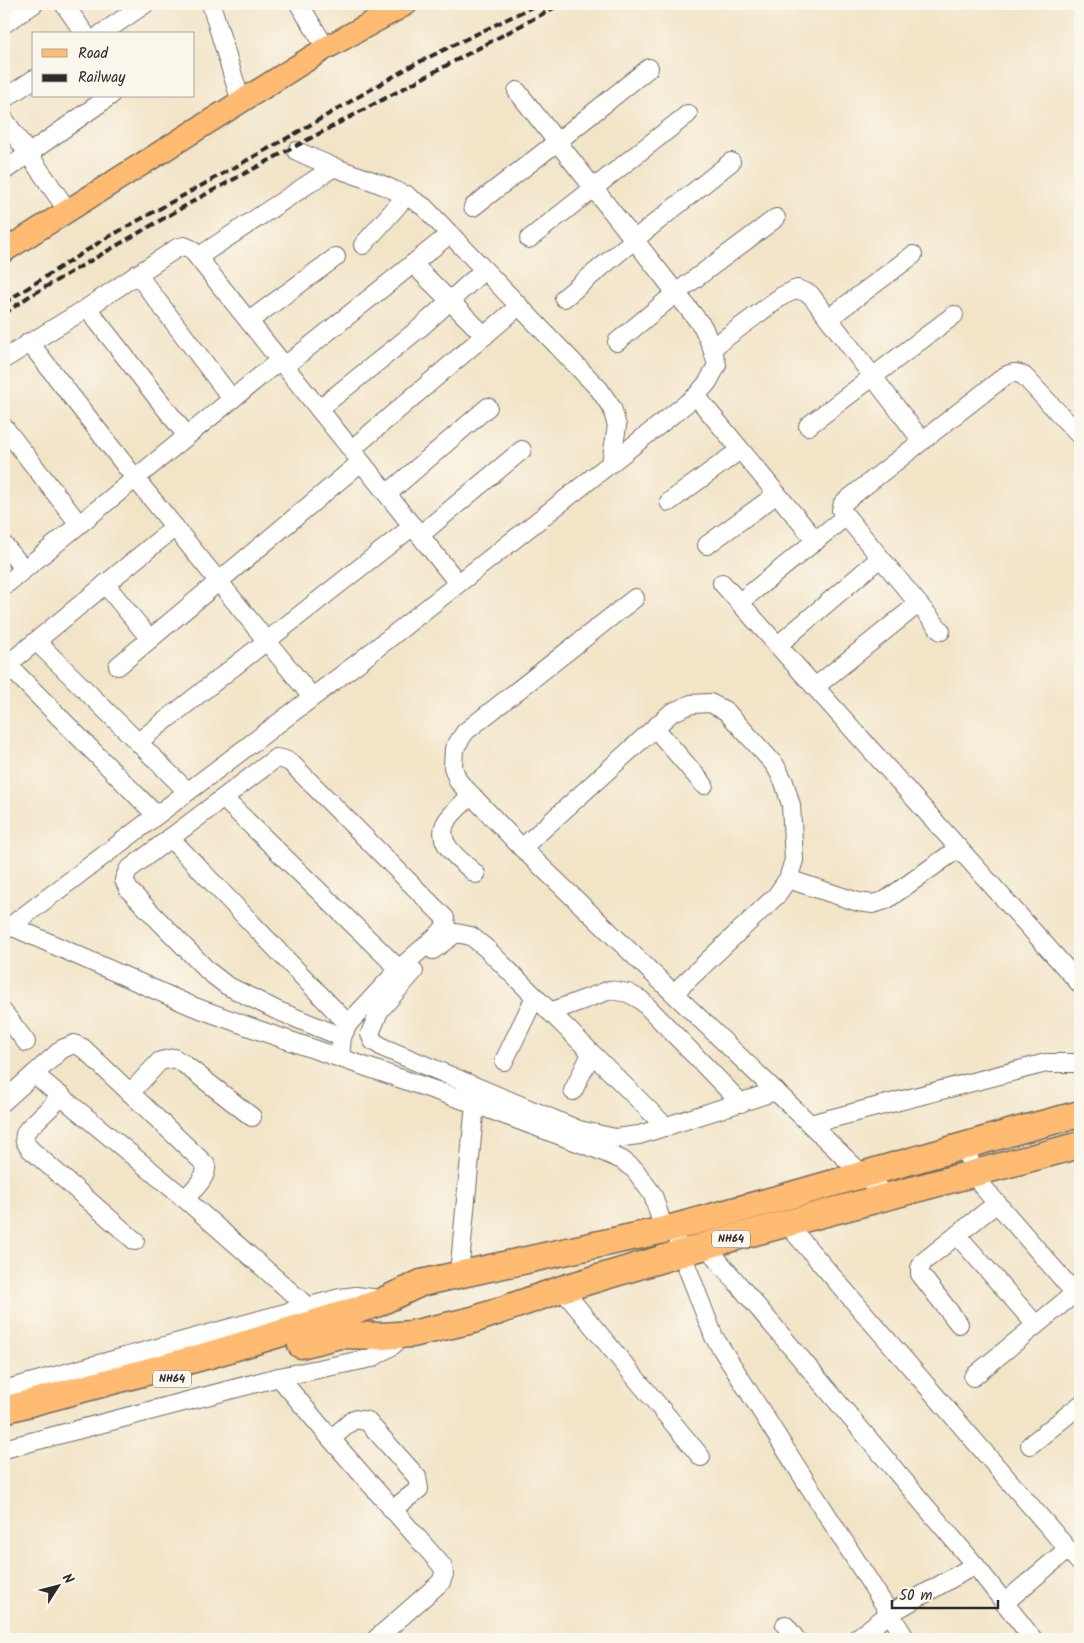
<svg xmlns="http://www.w3.org/2000/svg" width="1084" height="1643" viewBox="0 0 1084 1643" font-family="Kalam,sans-serif">
	<rect width="100%" height="100%" fill="#fbf7ec"/>
	<filter id="ink" filterUnits="userSpaceOnUse"><feTurbulence type="fractalNoise" baseFrequency=".02" numOctaves="2"/><feDisplacementMap in="SourceGraphic" scale="10" xChannelSelector="R" yChannelSelector="G"/><feConvolveMatrix kernelMatrix="1 2 1 2 8 2 1 2 1" color-interpolation-filters="sRGB"/></filter>
	<filter id="wash" filterUnits="userSpaceOnUse"><feTurbulence type="fractalNoise" baseFrequency=".0096" numOctaves="4" result="noise"/><feDisplacementMap in="SourceGraphic" scale="20" xChannelSelector="R" yChannelSelector="G"/><feGaussianBlur stdDeviation="1.12" result="paint"/><feColorMatrix in="noise" values="0 0 0 0 0 0 0 0 0 0 0 0 0 0 0 0 0 1.4 0 .05"/><feComposite in="paint" operator="in"/></filter>
	<g filter="url(#wash)">
		<rect width="100%" height="100%" fill="#f2e4c7"/>
	</g>
	<g filter="url(#ink)">
		<g fill="none" stroke-linecap="round" stroke-linejoin="round">
			<defs>
				<g id="minor">
					<polyline points="64,4 85,34"/>
					<polyline points="211,4 241,102"/>
					<polyline points="299,4 326,48"/>
					<polyline points="4,24 34,4"/>
					<polyline points="101,34 145,4"/>
					<polyline points="4,99 34,79"/>
					<polyline points="4,119 68,211"/>
					<path d="M297,151C310,157 323,163 336,168C367,179 397,188 424,207L599,389L612,408L617,426L611,463"/>
					<polyline points="4,171 110,96"/>
					<polyline points="473,207 557,142 649,68"/>
					<polyline points="529,239 688,114"/>
					<polyline points="363,245 407,195"/>
					<polyline points="198,257 334,167"/>
					<polyline points="413,264 485,336"/>
					<polyline points="137,274 232,399"/>
					<polyline points="564,298 634,240 731,162"/>
					<polyline points="87,308 187,436"/>
					<polyline points="829,318 913,255"/>
					<polyline points="249,321 336,257"/>
					<polyline points="29,342 135,478 312,697"/>
					<polyline points="617,342 676,293 776,218"/>
					<polyline points="712,348 782,296 797,289 810,294 922,441"/>
					<polyline points="4,359 87,308 177,248 184,246 191,249 458,583"/>
					<polyline points="285,366 450,234"/>
					<polyline points="696,396 816,541"/>
					<polyline points="319,409 421,327 484,270"/>
					<polyline points="808,426 954,315"/>
					<polyline points="4,427 79,524"/>
					<polyline points="352,449 519,306"/>
					<polyline points="387,494 488,407"/>
					<polyline points="669,502 740,450"/>
					<polyline points="420,535 522,450"/>
					<polyline points="4,545 24,569"/>
					<polyline points="707,545 777,494"/>
					<polyline points="722,583 1080,984"/>
					<polyline points="105,584 150,639"/>
					<polyline points="4,586 280,360"/>
					<polyline points="635,598 465,732 454,749 453,767 458,781 522,848 863,1175 888,1197"/>
					<polyline points="740,602 846,516"/>
					<path d="M941,631L841,510L843,503L1005,376C1013,372 1017,372 1024,376L1080,436"/>
					<polyline points="36,641 187,791"/>
					<polyline points="778,645 880,558"/>
					<polyline points="4,661 156,815"/>
					<polyline points="7,665 175,527"/>
					<polyline points="118,666 361,462"/>
					<polyline points="815,687 918,604"/>
					<polyline points="655,728 704,785"/>
					<polyline points="138,742 413,526"/>
					<path d="M471,795C465,802 449,815 445,824C436,845 462,861 476,874"/>
					<polyline points="223,798 399,969"/>
					<polyline points="170,838 348,1024"/>
					<polyline points="522,848 671,713 691,704 710,703 726,711 775,765 784,782 791,805 794,860 788,879 776,896 674,993"/>
					<polyline points="788,879 858,902 873,904 886,900 959,848"/>
					<polyline points="11,926 192,1006 264,1032 475,1104 599,1150 622,1160 635,1170 653,1195 664,1230"/>
					<polyline points="4,931 359,662 696,396 708,382 717,365 712,348 703,327 517,91"/>
					<polyline points="433,950 456,933 471,936 487,949 666,1127"/>
					<polyline points="414,971 379,1011 370,1034 373,1041 384,1048 579,1130 615,1138 639,1135 776,1091"/>
					<polyline points="550,1012 610,990 628,993 641,1000 741,1103"/>
					<polyline points="4,1013 26,1042"/>
					<polyline points="340,1057 342,1037 348,1024 399,969 441,932 446,924 445,918 290,762 282,759 276,758 128,870 124,880 129,890 208,971 226,985 276,1010 342,1037"/>
					<polyline points="504,1061 535,997"/>
					<polyline points="34,1074 185,1199 308,1307"/>
					<polyline points="573,1091 591,1054"/>
					<polyline points="130,1093 160,1061 174,1058 184,1064 252,1117"/>
					<path d="M62,1096L28,1129C22,1137 24,1141 30,1149L135,1241"/>
					<path d="M4,1101L62,1049L74,1044L83,1048L206,1165C208,1177 193,1190 185,1199"/>
					<polyline points="810,1124 1046,1063 1080,1063"/>
					<polyline points="965,1145 974,1174 982,1186 1080,1299"/>
					<polyline points="787,1224 1080,1563"/>
					<polyline points="957,1235 1036,1325"/>
					<polyline points="678,1244 714,1337 906,1639"/>
					<polyline points="706,1246 975,1565 1033,1639"/>
					<polyline points="459,1274 475,1104"/>
					<polyline points="562,1289 701,1457"/>
					<polyline points="959,1324 920,1274 920,1268 923,1262 997,1203"/>
					<polyline points="279,1377 331,1439 443,1567 444,1574 441,1582 376,1639"/>
					<polyline points="973,1377 1075,1293"/>
					<polyline points="4,1390 340,1298 356,1296 380,1299"/>
					<polyline points="331,1439 354,1419 367,1421 417,1477 419,1489 392,1510"/>
					<polyline points="1030,1445 1080,1405"/>
					<polyline points="4,1449 279,1377 372,1358 393,1345 404,1335"/>
					<polyline points="1004,1603 1068,1549"/>
					<polyline points="785,1625 796,1639"/>
					<polyline points="856,1639 889,1614 975,1565"/>
				</g>
				<polyline id="major" points="4,251 326,48 406,4"/>
				<g id="highway">
					<polyline points="301,1345 340,1335 383,1336 412,1334 473,1320 562,1289 725,1240 1080,1145"/>
					<polyline points="4,1410 206,1356 338,1316 376,1304 421,1283 664,1230 795,1194 1023,1129 1080,1114"/>
				</g>
			</defs>
			<use href="#minor" stroke="#716c62" stroke-width="20"/>
			<use href="#major" stroke="#716c62" stroke-width="25"/>
			<use href="#highway" stroke="#716c62" stroke-width="29"/>
			<use href="#minor" stroke="#fff" stroke-width="18"/>
			<use href="#major" stroke="#febb71" stroke-width="22"/>
			<use href="#highway" stroke="#febb71" stroke-width="26"/>
			<g stroke="#2b2b2b" stroke-width="4" stroke-dasharray="8 4" stroke-linecap="butt">
				<polyline points="4,303 103,240 291,136 413,65 538,4"/>
				<polyline points="4,314 28,297 197,199 561,4"/>
			</g>
		</g>
	</g>
	<g text-anchor="middle" dominant-baseline="central" stroke-width="4.5" stroke-linejoin="round" paint-order="stroke">
		<g fill="#fbf7ec" stroke="#696865" stroke-width="1">
			<rect x="712" y="1230.5" width="38" height="17" rx="4"/>
			<rect x="153" y="1370.5" width="38" height="17" rx="4"/>
		</g>
		<g font-size="11" font-weight="bold" fill="#2b2b2b">
			<text x="731" y="1239">NH64</text>
			<text x="172" y="1379">NH64</text>
		</g>
	</g>
	<rect width="1084" height="1643" fill="none" stroke="#fbf7ec" stroke-width="20"/>
	<rect x="32" y="32" width="162" height="65" fill="#fbf7ec" stroke="#a8a59f"/>
	<rect x="42" y="49" width="25" height="8" fill="#febb71" stroke="#a8a59f"/>
	<text x="78" y="58" font-size="15" fill="#2b2b2b">Road</text>
	<rect x="42" y="74" width="25" height="8" fill="#2b2b2b" stroke="#a8a59f"/>
	<text x="78" y="82" font-size="15" fill="#2b2b2b">Railway</text>
	<g transform="translate(58 1586) rotate(54)" stroke="#fbf7ec" stroke-width="4" paint-order="stroke">
	<path d="M0-4L9 19L0 12L-9 19Z" fill="#2b2b2b"/>
	<text y="-8" font-size="14" font-weight="bold" text-anchor="middle" fill="#2b2b2b">N</text>
	</g>
	<path d="M892 1600v8h106v-8" fill="none" stroke="#2b2b2b" stroke-width="2.5"/>
	<text x="899" y="1600" font-size="15" fill="#2b2b2b" stroke="#fbf7ec" stroke-width="4" paint-order="stroke">50 m</text>
</svg>
